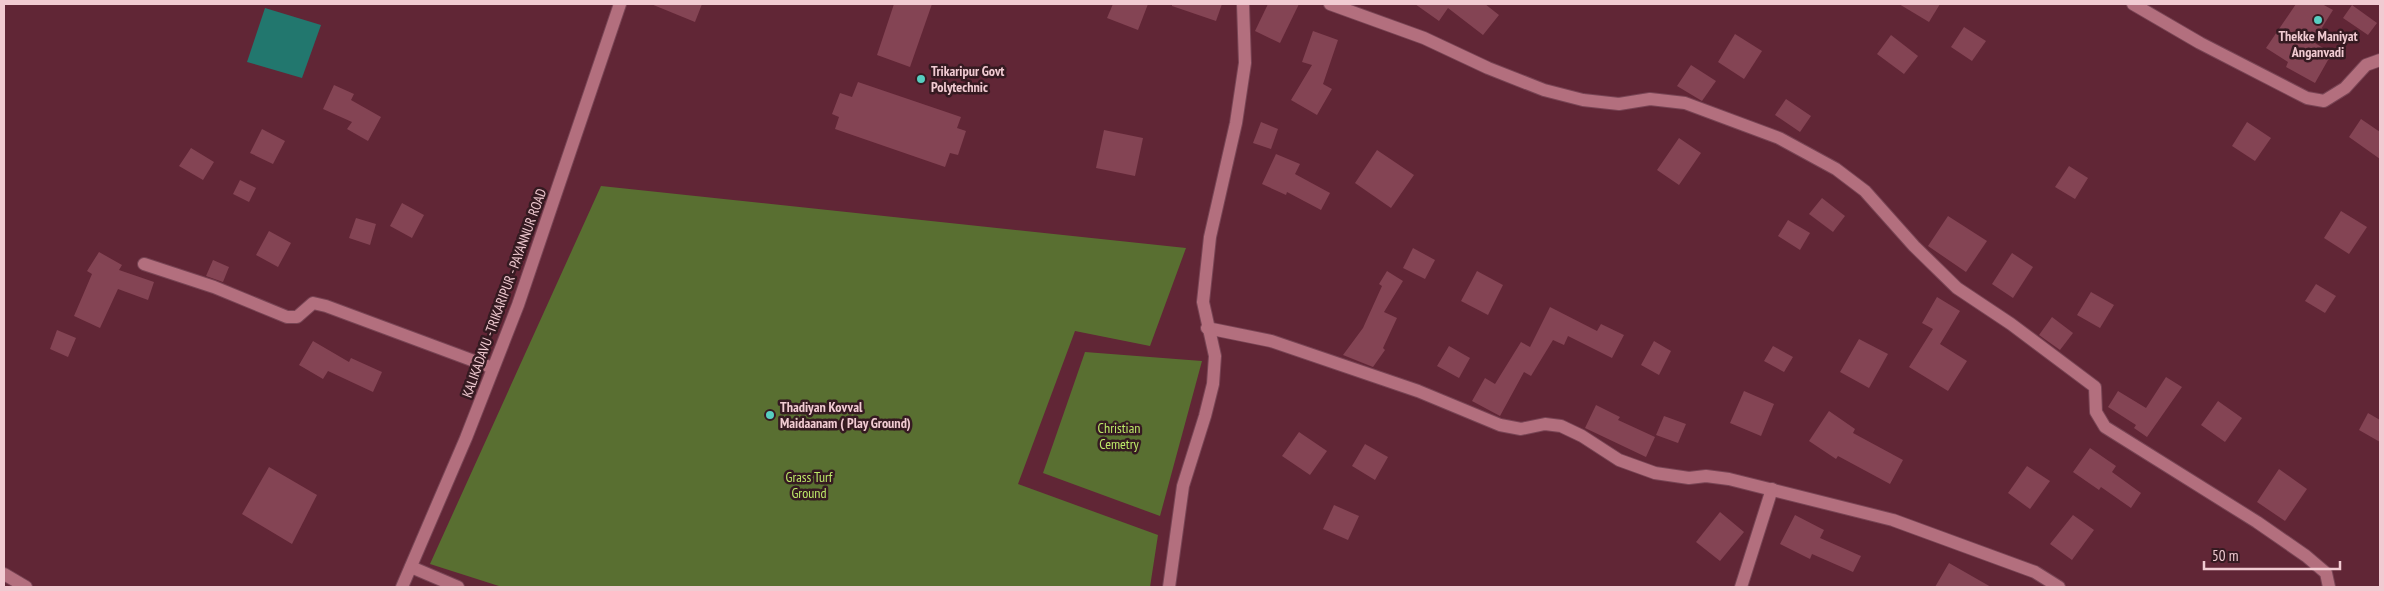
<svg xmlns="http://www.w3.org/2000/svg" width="2384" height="591" viewBox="0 0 2384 591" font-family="'PT Sans Narrow',sans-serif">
	<rect width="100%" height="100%" fill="#612636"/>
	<g fill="#596f31">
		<polygon points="601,186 1186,248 1150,346 1075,331 1018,484 1158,535 1150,587 502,587 430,564"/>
		<polygon points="1085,352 1202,361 1160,516 1043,473"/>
	</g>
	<polygon fill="#22776e" points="265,8 321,25 302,78 247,62"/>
	<g fill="#844454">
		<polygon points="651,4 702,4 695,22"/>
		<polygon points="894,4 932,4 910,67 877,55"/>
		<polygon points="1113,4 1148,4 1138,30 1107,18"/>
		<polygon points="1172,4 1222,4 1216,21 1172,6"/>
		<polygon points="1268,4 1299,4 1280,43 1255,31"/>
		<polygon points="1415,4 1485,4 1499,15 1483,35 1448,8 1439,21"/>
		<polygon points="1899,4 1940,4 1929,22"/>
		<polygon points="2296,4 2322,4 2333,10 2313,42 2332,53 2315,83 2286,67 2288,62 2266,48"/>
		<polygon points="2352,5 2377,23 2368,35 2343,18"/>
		<polygon points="1964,27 1986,41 1972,61 1951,47"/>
		<polygon points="1313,31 1338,40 1323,84 1332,89 1317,115 1291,100 1312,65 1302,62"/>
		<polygon points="1735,34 1762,51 1744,79 1718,62"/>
		<polygon points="1891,35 1918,56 1904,74 1877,54"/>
		<polygon points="1691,65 1716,81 1702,101 1677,86"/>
		<polygon points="858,82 961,117 957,128 966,131 958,155 950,153 945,167 835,129 839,117 832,114 840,93 852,97"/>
		<polygon points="334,85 354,94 351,100 381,117 368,141 347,129 352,122 323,109"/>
		<polygon points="1786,99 1811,116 1800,132 1775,115"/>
		<polygon points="2361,119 2380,132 2380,159 2349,137"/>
		<polygon points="1261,122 1278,129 1271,149 1253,143"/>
		<polygon points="2247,122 2271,138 2255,161 2232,146"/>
		<polygon points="262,129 285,141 273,164 250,153"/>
		<polygon points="1104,130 1143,138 1135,176 1096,168"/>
		<polygon points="1679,138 1701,153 1679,185 1657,170"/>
		<polygon points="191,148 214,162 203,180 179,166"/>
		<polygon points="1377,150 1414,175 1391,208 1355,183"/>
		<polygon points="1276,154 1300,164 1295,174 1330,193 1321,210 1287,192 1286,195 1262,184"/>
		<polygon points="2069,166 2088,178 2075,199 2055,187"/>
		<polygon points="240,180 256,188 249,202 233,194"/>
		<polygon points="1822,198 1845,216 1833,232 1809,214"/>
		<polygon points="402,203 424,215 412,238 390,226"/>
		<polygon points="2341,211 2367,227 2349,254 2324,238"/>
		<polygon points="1948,216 1987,241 1966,272 1928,246"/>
		<polygon points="356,218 376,224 370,245 349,238"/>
		<polygon points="1788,220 1810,233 1800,250 1778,236"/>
		<polygon points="269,231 291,243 278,267 256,255"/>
		<polygon points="1413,248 1435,260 1425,279 1403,268"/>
		<polygon points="99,252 122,265 119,270 154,282 148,300 118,289 100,328 74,316 92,274 87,271"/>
		<polygon points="2012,253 2033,267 2013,298 1992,284"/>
		<polygon points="213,260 229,267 223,282 206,276"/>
		<polygon points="1387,271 1403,281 1384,312 1397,318 1383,348 1385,350 1373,367 1343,355 1363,328 1382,286 1379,284"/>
		<polygon points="1477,271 1503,285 1488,315 1461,301"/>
		<polygon points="2316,284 2336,296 2325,313 2305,301"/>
		<polygon points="2091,292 2114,305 2100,328 2077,315"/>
		<polygon points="1937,297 1960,311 1940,344 1967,361 1948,391 1909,367 1933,329 1922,323"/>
		<polygon points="1550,307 1597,331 1601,324 1624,335 1612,358 1568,336 1564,345 1553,340 1531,376 1524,372 1500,416 1472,401 1485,378 1495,384 1521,342 1530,347"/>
		<polygon points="2052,317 2073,333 2060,350 2039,335"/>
		<polygon points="57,330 76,338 68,357 50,349"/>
		<polygon points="1859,339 1888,354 1869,388 1840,372"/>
		<polygon points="313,341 349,362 351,358 382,372 373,392 328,371 323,379 299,365"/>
		<polygon points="1654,341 1671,351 1659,375 1641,365"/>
		<polygon points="1449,346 1470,358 1459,378 1437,366"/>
		<polygon points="1773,346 1793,357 1784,372 1764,361"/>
		<polygon points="2166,377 2182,387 2147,437 2134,428 2136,425 2108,407 2118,391 2146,408"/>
		<polygon points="1744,391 1774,404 1761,436 1730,423"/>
		<polygon points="2218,401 2242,418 2225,442 2201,425"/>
		<polygon points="1596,405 1620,417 1618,420 1655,437 1646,457 1585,428"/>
		<polygon points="1829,411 1855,429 1853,433 1903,460 1890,484 1838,456 1836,459 1809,441"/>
		<polygon points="2368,413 2380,420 2380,442 2359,430"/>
		<polygon points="1664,416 1686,424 1678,443 1656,435"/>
		<polygon points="1299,432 1327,451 1310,475 1282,456"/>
		<polygon points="1365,444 1388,457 1375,480 1352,466"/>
		<polygon points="2090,448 2116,466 2112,472 2141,493 2131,508 2101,487 2099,490 2073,472"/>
		<polygon points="2027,466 2050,481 2030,509 2008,493"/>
		<polygon points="269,467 317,495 292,544 242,514"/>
		<polygon points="2279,469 2307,489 2285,521 2257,502"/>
		<polygon points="1334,505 1359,516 1348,540 1323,529"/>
		<polygon points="1720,512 1744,532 1720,561 1696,542"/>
		<polygon points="1795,515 1824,530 1820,538 1861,556 1853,572 1812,554 1810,559 1780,544"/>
		<polygon points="2073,515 2094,530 2072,560 2050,544"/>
		<polygon points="1949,563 1991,587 1935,587"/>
	</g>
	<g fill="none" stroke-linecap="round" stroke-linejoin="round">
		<defs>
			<g id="minor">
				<polyline points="1330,4 1424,38 1488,68 1544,90 1583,100 1619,104 1650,99 1685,103 1779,138 1836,169 1865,191 1914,246 1957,288 2011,324 2095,387 2096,412 2105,427 2257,522 2306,556 2326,573 2329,587"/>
				<polyline points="2133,4 2200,43 2307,98 2324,101 2345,88 2366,65 2380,60"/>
				<polyline points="144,264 214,287 287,317 297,317 313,303 326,306 493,368"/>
				<polyline points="1207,328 1271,341 1418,391 1500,425 1521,429 1545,424 1561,426 1582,436 1619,460 1655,473 1689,478 1706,476 1729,479 1893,520 2035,572 2059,587"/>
				<polyline points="411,567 458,587"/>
				<polyline points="4,574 26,587"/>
				<polyline points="1169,587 1183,486 1205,416 1213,384 1215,356 1203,302 1210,237 1236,123 1245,63 1243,4"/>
				<polyline points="1741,587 1772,489"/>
			</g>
			<polyline id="secondary" points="402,587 466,438 518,305 620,4"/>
		</defs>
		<use href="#minor" stroke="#784454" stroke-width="14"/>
		<use href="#secondary" stroke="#784454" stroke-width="14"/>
		<use href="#minor" stroke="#b36f7e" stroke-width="12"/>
		<use href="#secondary" stroke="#b36f7e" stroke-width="12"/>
	</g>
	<g fill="#57cec1" stroke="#351a21" stroke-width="2">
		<circle cx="2318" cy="20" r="5"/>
		<circle cx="921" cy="79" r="5"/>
		<circle cx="770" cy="415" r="5"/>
	</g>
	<g text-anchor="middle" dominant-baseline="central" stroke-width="5" stroke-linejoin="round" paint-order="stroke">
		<g font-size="14" font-weight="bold" fill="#f1cbd2" stroke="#351a21" text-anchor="start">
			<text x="2318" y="36" text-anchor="middle">Thekke Maniyat<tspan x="2318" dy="16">Anganvadi</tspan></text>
			<text x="931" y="71">Trikaripur Govt<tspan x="931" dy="16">Polytechnic</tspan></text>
			<text x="780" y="407">Thadiyan Kovval<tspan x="780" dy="16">Maidaanam ( Play Ground)</tspan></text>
		</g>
		<g font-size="14" fill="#f1cbd2" stroke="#351a21">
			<text transform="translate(504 293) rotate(-70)">KALIKADAVU -TRIKARIPUR - PAYANNUR ROAD</text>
		</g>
		<g font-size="14" fill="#bce868" stroke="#351a21">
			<text x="1119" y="428">Christian<tspan x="1119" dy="16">Cemetry</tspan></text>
			<text x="809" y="477">Grass Turf<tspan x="809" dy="16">Ground</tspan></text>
		</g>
	</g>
	<rect width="2384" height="591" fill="none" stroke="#f1cbd2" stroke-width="10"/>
	<path d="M2204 561v8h136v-8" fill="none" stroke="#f1cbd2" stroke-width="2.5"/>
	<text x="2212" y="561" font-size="15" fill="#f1cbd2" stroke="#351a21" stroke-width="4" paint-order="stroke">50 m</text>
</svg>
